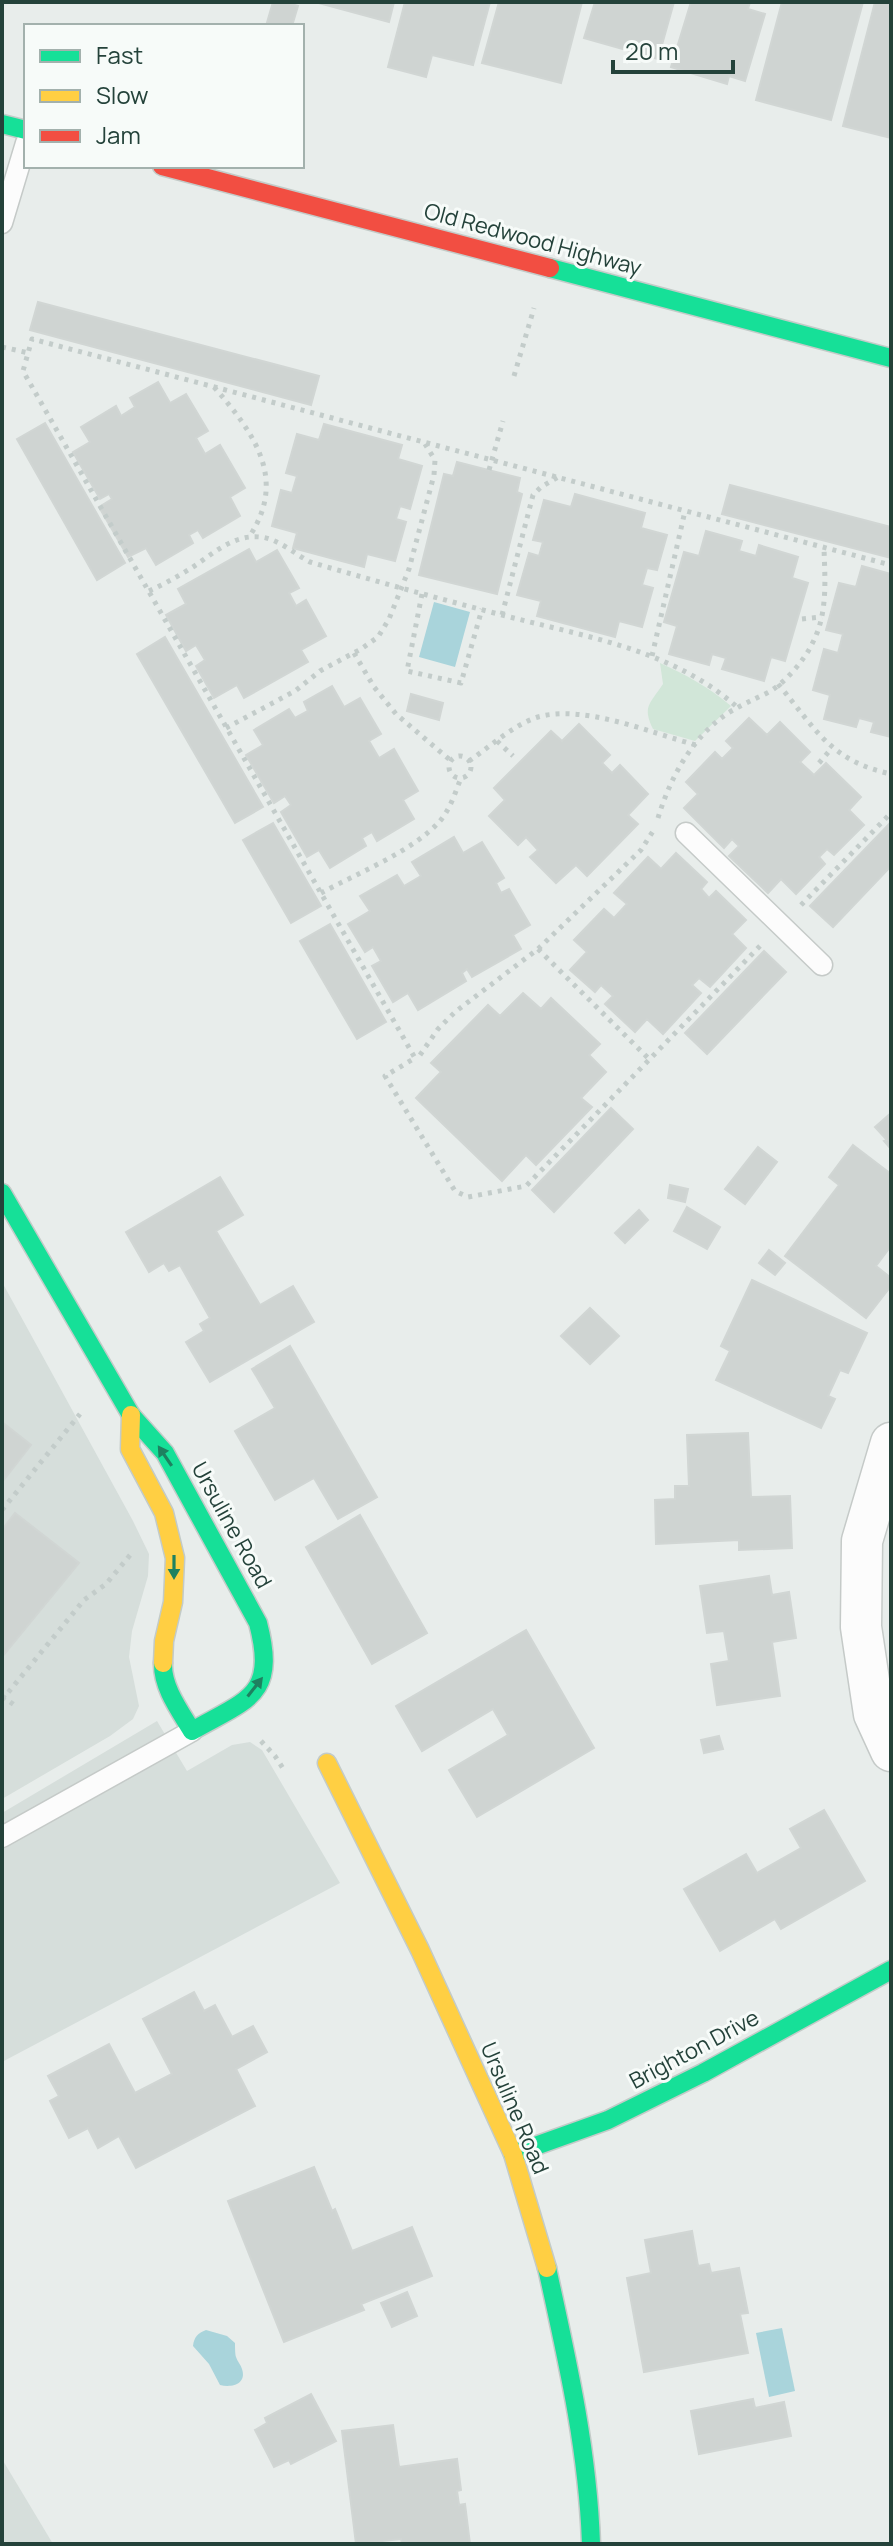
<svg xmlns="http://www.w3.org/2000/svg" width="893" height="2546" viewBox="0 0 893 2546" font-family="Manrope,sans-serif">
	<rect width="100%" height="100%" fill="#e8edeb"/>
	<g fill="#d6dedb">
		<polygon points="2,1282 133,1521 149,1554 148,1576 132,1631 129,1657 139,1706 133,1719 110,1736 2,1799"/>
		<polygon points="157,1721 187,1771 232,1745 250,1742 262,1750 340,1883 2,2062 2,1813"/>
		<polygon points="2,2459 53,2544 2,2544"/>
	</g>
	<path fill="#d1e6d8" d="M660,663C686,675 709,687 731,706L695,741L653,729C642,706 650,704 663,684Z"/>
	<g fill="#a9d4db">
		<polygon points="434,602 470,612 455,667 419,657"/>
		<polygon points="782,2328 795,2391 769,2397 756,2333"/>
		<path d="M206,2330L227,2336L235,2343C235,2346 235,2354 236,2357C237,2361 241,2365 242,2369C247,2384 232,2388 220,2385L209,2364L193,2346C194,2337 198,2333 206,2330Z"/>
	</g>
	<g fill="#cfd4d2" stroke="#d1d6d4" stroke-width="2">
		<polygon points="273,2 285,2 298,6 292,26 266,26"/>
		<polygon points="315,2 394,2 389,22"/>
		<polygon points="405,2 490,2 473,65 432,55 426,77 388,67"/>
		<polygon points="499,2 582,2 561,83 482,63"/>
		<polygon points="595,2 674,2 658,59 584,38"/>
		<polygon points="691,2 750,2 748,9 765,14 745,81 729,76 727,84 671,67"/>
		<polygon points="782,2 863,2 831,120 756,100"/>
		<polygon points="875,2 891,2 891,138 843,126"/>
		<polygon points="38,302 319,376 311,405 30,330"/>
		<polygon points="158,382 170,403 186,394 208,431 196,438 205,454 220,445 245,488 230,497 240,516 203,538 198,530 189,535 193,543 156,565 146,548 128,557 99,507 112,499 109,494 100,499 73,452 90,442 81,427 116,406 121,416 135,407 130,398"/>
		<polygon points="45,423 125,563 97,580 17,439"/>
		<polygon points="324,424 402,445 398,459 422,466 410,509 400,506 396,519 406,522 395,561 367,554 364,567 293,548 297,533 272,526 281,490 292,493 297,476 286,473 297,434 319,440"/>
		<polygon points="457,462 520,478 517,492 522,494 497,594 419,575 444,474 453,476"/>
		<polygon points="730,485 891,527 891,558 722,514"/>
		<polygon points="575,494 645,513 641,528 667,535 657,570 647,568 642,585 653,588 642,627 619,621 615,637 537,616 541,601 517,595 529,553 539,556 543,542 533,540 544,500 571,507"/>
		<polygon points="706,531 742,541 739,551 756,556 759,545 798,557 792,578 808,583 785,661 771,657 764,681 722,669 726,658 712,654 709,665 669,654 677,626 664,622 684,552 699,556"/>
		<polygon points="249,549 256,562 277,550 299,588 289,593 296,606 306,600 326,636 301,650 308,662 244,698 237,685 214,698 196,666 205,660 196,645 186,651 166,615 186,604 178,589"/>
		<polygon points="862,566 891,574 891,737 871,732 874,722 859,718 856,727 824,719 830,695 813,690 824,649 838,653 843,634 826,630 839,583 856,587"/>
		<polygon points="165,637 263,807 235,823 137,654"/>
		<polygon points="332,686 344,707 360,698 381,734 369,741 379,758 394,749 418,791 403,800 414,819 377,841 372,832 362,838 366,846 330,868 319,850 307,857 281,812 291,805 285,796 274,803 246,755 263,745 254,730 289,709 295,718 308,711 304,702"/>
		<polygon points="411,694 443,703 439,720 407,711"/>
		<polygon points="749,718 767,735 780,722 810,752 800,762 814,775 826,763 861,797 849,810 864,825 834,855 827,849 819,857 825,864 796,894 781,879 768,893 729,856 739,846 732,839 724,848 684,808 698,794 686,782 715,752 722,759 733,748 726,741"/>
		<polygon points="579,724 610,755 602,763 612,773 620,765 648,794 628,815 638,824 587,876 576,865 556,883 530,857 538,850 526,837 518,845 489,816 505,800 494,788 551,731 562,741"/>
		<polygon points="273,823 321,906 291,923 243,840"/>
		<polygon points="889,824 891,866 833,927 810,906"/>
		<polygon points="454,837 463,853 482,842 504,878 496,883 501,893 509,889 530,925 513,935 521,949 472,977 467,969 462,973 466,981 418,1010 408,993 393,1002 372,966 381,961 373,947 365,952 348,924 370,911 360,896 397,875 404,886 421,876 412,862"/>
		<polygon points="676,853 707,882 701,889 709,898 716,891 746,920 732,934 746,948 710,987 699,978 692,985 701,993 663,1034 647,1019 635,1032 605,1004 613,996 601,985 595,992 570,970 587,952 574,940 604,909 614,918 627,904 614,893 648,857 661,869"/>
		<polygon points="330,924 386,1022 357,1039 300,941"/>
		<polygon points="764,951 786,972 707,1054 685,1033"/>
		<polygon points="523,993 541,1009 551,998 600,1044 589,1055 606,1072 581,1098 592,1107 536,1165 526,1155 502,1181 416,1098 441,1072 431,1063 488,1005 500,1016"/>
		<polygon points="611,1108 633,1129 554,1212 532,1190"/>
		<polygon points="891,1113 891,1149 884,1141 887,1140 875,1127"/>
		<polygon points="853,1145 891,1174 891,1246 876,1266 891,1278 891,1286 866,1318 785,1256 839,1185 829,1177"/>
		<polygon points="758,1147 777,1162 745,1204 725,1189"/>
		<polygon points="220,1177 243,1215 216,1231 260,1305 293,1286 314,1322 210,1382 186,1342 204,1331 200,1324 210,1318 180,1265 169,1271 164,1263 149,1272 126,1232"/>
		<polygon points="670,1185 688,1189 685,1202 668,1198"/>
		<polygon points="687,1207 720,1227 707,1249 674,1231"/>
		<polygon points="639,1210 648,1220 625,1243 615,1233"/>
		<polygon points="769,1250 785,1263 775,1275 759,1263"/>
		<polygon points="752,1280 867,1333 848,1373 840,1370 828,1396 835,1399 821,1428 716,1380 730,1351 721,1346"/>
		<polygon points="590,1308 619,1336 590,1364 561,1336"/>
		<polygon points="290,1346 377,1497 338,1519 314,1478 275,1500 235,1431 275,1408 252,1369"/>
		<polygon points="2,1422 31,1445 2,1482"/>
		<polygon points="748,1433 751,1497 790,1496 792,1548 739,1550 739,1540 656,1544 655,1500 675,1499 675,1486 689,1486 687,1435"/>
		<polygon points="15,1513 79,1563 2,1657 2,1530"/>
		<polygon points="360,1515 427,1633 372,1664 306,1547"/>
		<polygon points="769,1576 772,1595 789,1592 796,1638 772,1642 780,1696 717,1705 711,1664 729,1661 724,1631 707,1633 700,1586"/>
		<polygon points="526,1630 594,1748 477,1817 449,1770 508,1735 493,1709 422,1751 396,1706"/>
		<polygon points="719,1736 723,1749 704,1753 701,1740"/>
		<polygon points="824,1810 865,1881 781,1929 775,1919 720,1951 684,1889 746,1854 757,1873 801,1848 790,1829"/>
		<polygon points="194,1992 204,2011 215,2005 232,2037 253,2026 267,2052 236,2069 255,2106 136,2168 119,2136 98,2148 88,2128 69,2138 50,2101 59,2096 48,2076 109,2044 135,2093 172,2074 143,2019"/>
		<polygon points="314,2167 332,2211 335,2209 352,2251 412,2227 432,2276 361,2304 364,2310 284,2342 228,2201"/>
		<polygon points="692,2231 698,2266 709,2264 711,2273 739,2268 748,2313 740,2314 748,2353 644,2372 627,2278 651,2273 645,2240"/>
		<polygon points="407,2292 417,2316 392,2327 381,2303"/>
		<polygon points="311,2394 336,2441 291,2464 289,2460 274,2467 255,2430 267,2423 265,2418"/>
		<polygon points="753,2399 755,2408 784,2402 791,2436 699,2454 691,2411"/>
		<polygon points="393,2425 399,2467 457,2459 461,2490 457,2491 459,2505 465,2504 470,2544 402,2544 401,2539 356,2544 342,2431"/>
	</g>
	<g fill="none" stroke-linecap="round" stroke-linejoin="round">
		<defs>
			<g id="lane">
				<polyline points="2,223 26,143"/>
				<polyline points="686,833 822,965"/>
				<polyline points="2,1837 192,1731"/>
			</g>
			<polyline id="street" points="891,1443 862,1541 861,1627 874,1714 891,1751"/>
			<g id="fast">
				<polyline points="2,124 26,130"/>
				<polyline points="550,268 891,358"/>
				<path d="M2,1193L131,1415L165,1453L258,1623C277,1696 248,1699 192,1731C180,1711 162,1687 163,1663"/>
				<polyline points="513,2154 608,2120 703,2073 891,1970"/>
				<path d="M547,2268C567,2359 588,2450 591,2544"/>
			</g>
			<g id="slow">
				<polyline points="131,1415 130,1449 164,1513 175,1558 173,1602 164,1641 163,1663"/>
				<polyline points="327,1763 420,1950 513,2154 547,2268"/>
			</g>
			<polyline id="jam" points="162,166 550,268"/>
		</defs>
		<use href="#lane" stroke="#c5cac8" stroke-width="23"/>
		<use href="#street" stroke="#c5cac8" stroke-width="43"/>
		<use href="#fast" stroke="#c3cbc8" stroke-width="21"/>
		<use href="#slow" stroke="#c3cbc8" stroke-width="21"/>
		<use href="#jam" stroke="#c3cbc8" stroke-width="21"/>
		<g stroke="#c3ccca" stroke-width="5" stroke-dasharray="4 6" stroke-linecap="butt">
			<polyline points="2,347 29,353"/>
			<polyline points="514,376 534,308"/>
			<path d="M214,387C254,433 288,479 249,537"/>
			<polyline points="489,470 503,421"/>
			<path d="M149,591C162,585 175,578 188,570C210,557 231,534 260,537C277,538 295,554 310,562C375,581 440,599 506,616C587,637 673,650 737,707"/>
			<polyline points="422,594 407,671 461,683 482,609"/>
			<polyline points="502,615 533,495 541,487 558,477"/>
			<polyline points="802,619 822,617"/>
			<polyline points="354,653 374,687 396,714 450,760"/>
			<polyline points="652,656 685,511"/>
			<path d="M778,684C816,729 830,761 891,774"/>
			<polyline points="226,728 295,691 320,671 361,649 378,637 389,619 409,569 434,475 435,460 425,444"/>
			<polyline points="497,741 513,756"/>
			<circle cx="460" cy="767" r="11"/>
			<path d="M469,761C491,746 513,725 538,717C584,704 651,733 696,745"/>
			<polyline points="819,763 832,748"/>
			<path d="M658,818C670,778 692,737 728,713C741,705 753,700 767,693C783,685 804,661 812,644C828,614 825,581 824,548"/>
			<path d="M321,893C356,874 413,851 439,822C450,810 455,793 461,778"/>
			<polyline points="801,905 891,813"/>
			<polyline points="760,946 526,1186 468,1197 455,1191 385,1076 415,1058 23,371 32,339 891,565"/>
			<polyline points="538,949 649,1059"/>
			<polyline points="420,1055 438,1029 455,1012 538,949 641,850 655,828"/>
			<polyline points="2,1510 80,1414"/>
			<polyline points="2,1696 17,1707"/>
			<polyline points="2,1700 84,1600 106,1584 131,1554"/>
			<polyline points="261,1741 275,1756 284,1770"/>
		</g>
		<use href="#lane" stroke="#fcfcfc" stroke-width="20"/>
		<use href="#street" stroke="#fcfcfc" stroke-width="40"/>
		<use href="#fast" stroke="#16e098" stroke-width="18"/>
		<use href="#slow" stroke="#ffcf43" stroke-width="18"/>
		<use href="#jam" stroke="#f24e42" stroke-width="18"/>
	</g>
	<defs><path id="oneway-solid" d="M-6-.8H1V-3.2L6.5 0L1 3.2V.8H-6Z" transform="scale(2)"/></defs>
	<g fill="#1e8160">
		<use href="#oneway-solid" transform="translate(165 1456) rotate(-124)"/>
		<use href="#oneway-solid" transform="translate(174 1567) rotate(90)"/>
		<use href="#oneway-solid" transform="translate(255 1687) rotate(-52)"/>
	</g>
	<g text-anchor="middle" dominant-baseline="central" stroke-width="6" stroke-linejoin="round" paint-order="stroke">
		<g font-size="22" fill="#24423a" stroke="#f7fbf9">
			<text transform="translate(533 239) rotate(15)">Old Redwood Highway</text>
			<text transform="translate(232 1525) rotate(61)">Ursuline Road</text>
			<text transform="translate(694 2049) rotate(-28)">Brighton Drive</text>
			<text transform="translate(515 2108) rotate(67)">Ursuline Road</text>
		</g>
	</g>
	<rect width="893" height="2546" fill="none" stroke="#24423a" stroke-width="8"/>
	<rect x="24" y="24" width="280" height="144" fill="#f7fbf9" stroke="#a3b1ad" stroke-width="2"/>
	<rect x="40" y="50" width="40" height="12" fill="#16e098" stroke="#a3b1ad" stroke-width="2"/>
	<text x="96" y="64" font-size="24" fill="#24423a">Fast</text>
	<rect x="40" y="90" width="40" height="12" fill="#ffcf43" stroke="#a3b1ad" stroke-width="2"/>
	<text x="96" y="104" font-size="24" fill="#24423a">Slow</text>
	<rect x="40" y="130" width="40" height="12" fill="#f24e42" stroke="#a3b1ad" stroke-width="2"/>
	<text x="96" y="144" font-size="24" fill="#24423a">Jam</text>
	<path d="M613 60v12h120v-12" fill="none" stroke="#24423a" stroke-width="4"/>
	<text x="625" y="60" font-size="24" fill="#24423a" stroke="#f7fbf9" stroke-width="6" paint-order="stroke">20 m</text>
</svg>
